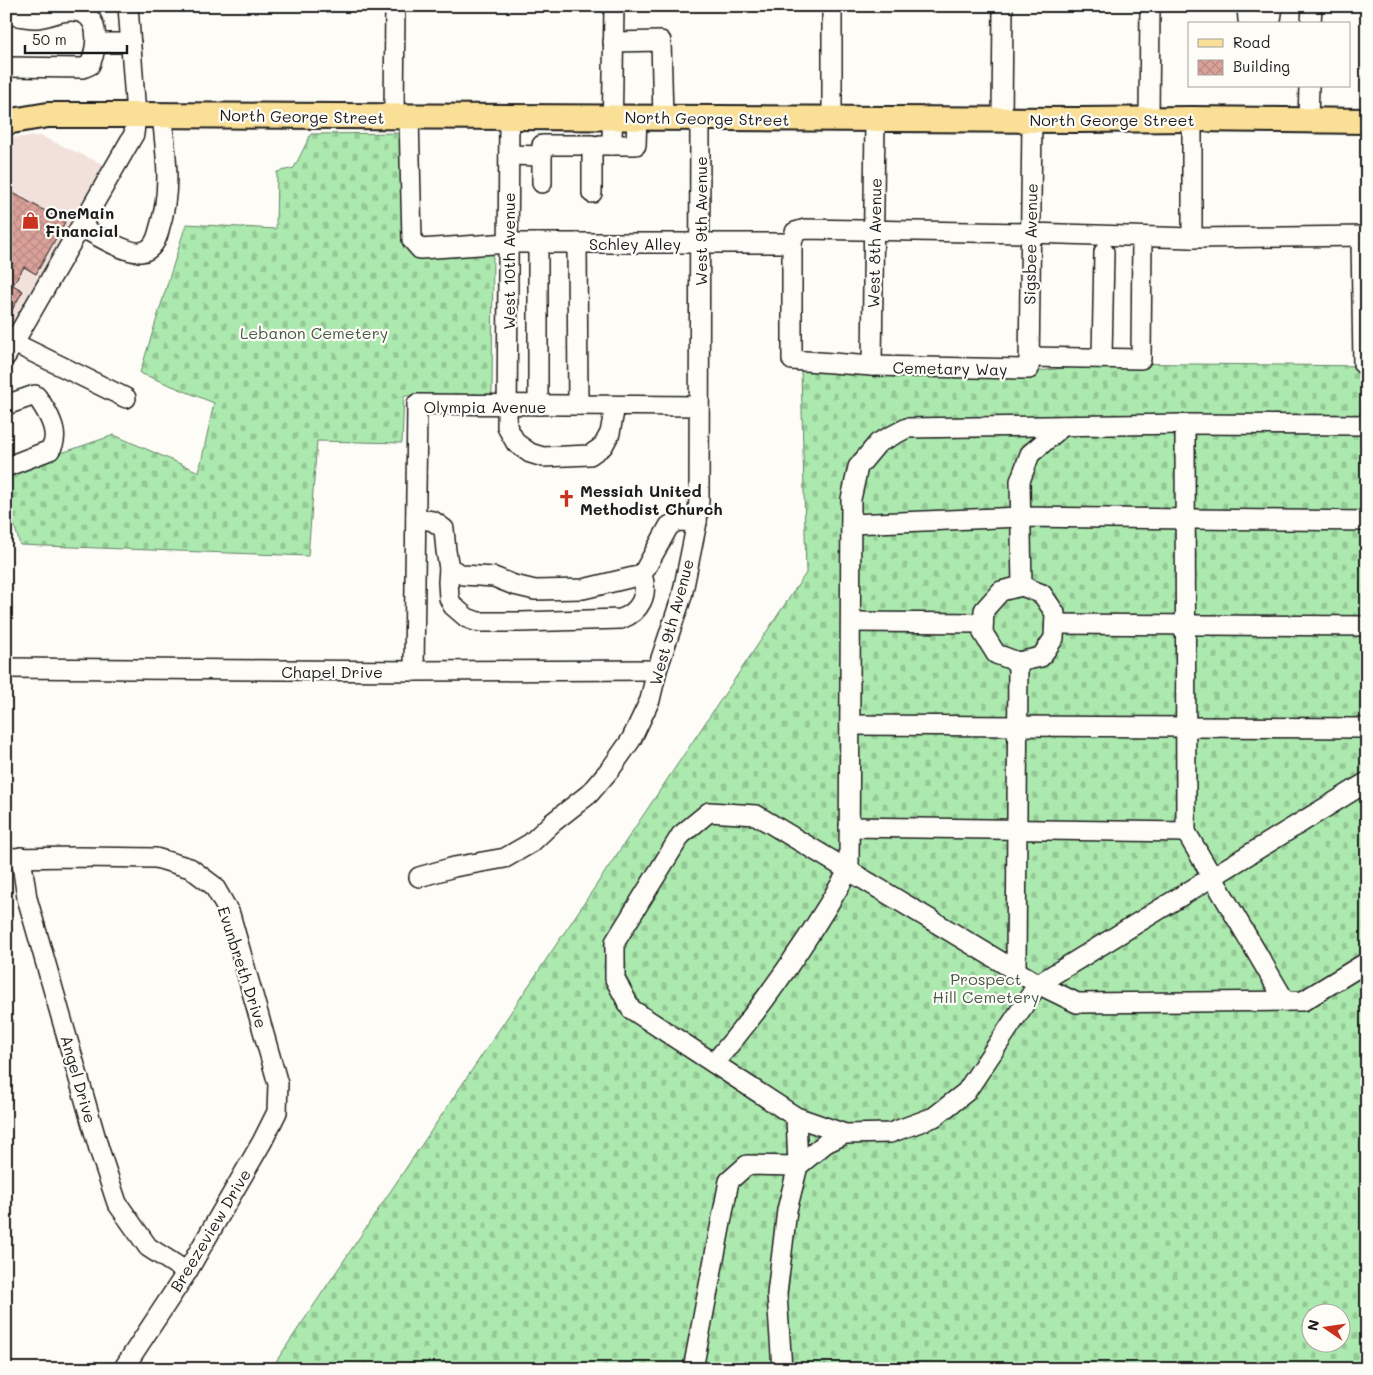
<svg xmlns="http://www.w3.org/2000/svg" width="1373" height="1375" viewBox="0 0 1373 1375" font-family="Mali,sans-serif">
	<defs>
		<pattern id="cemetery-stones" width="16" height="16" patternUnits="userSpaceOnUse" patternTransform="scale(1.25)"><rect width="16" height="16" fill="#ace9ae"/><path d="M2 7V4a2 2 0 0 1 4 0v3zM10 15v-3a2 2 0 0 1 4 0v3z" fill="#93c795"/></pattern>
		<pattern id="building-cross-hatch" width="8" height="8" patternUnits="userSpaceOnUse" patternTransform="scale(1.25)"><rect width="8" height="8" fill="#daa199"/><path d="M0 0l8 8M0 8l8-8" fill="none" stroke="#ba8a83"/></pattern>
	</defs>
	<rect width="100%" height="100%" fill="#fdfcf7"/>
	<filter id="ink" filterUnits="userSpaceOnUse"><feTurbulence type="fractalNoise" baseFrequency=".02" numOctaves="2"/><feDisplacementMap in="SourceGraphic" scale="10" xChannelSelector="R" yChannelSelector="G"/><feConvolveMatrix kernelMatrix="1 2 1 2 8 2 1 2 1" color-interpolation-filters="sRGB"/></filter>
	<g filter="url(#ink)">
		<polygon fill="#f2e1db" points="41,136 107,166 6,337 6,138"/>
		<g fill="url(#cemetery-stones)" stroke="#648265" fill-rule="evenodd">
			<polygon points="409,133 410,247 493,244 492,396 404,396 402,443 317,441 308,556 20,545 6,496 6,472 114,435 199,472 214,403 140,373 186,224 276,229 277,172 294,168 311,134"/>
			<path d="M1102,363L1367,366V1369H271L806,573L801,369L1024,373ZM1310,1312H1340V1342H1310Z"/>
		</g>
		<polygon fill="url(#building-cross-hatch)" stroke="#1c1c1c" points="6,189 65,222 36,274 24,267 13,285 23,291 6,320"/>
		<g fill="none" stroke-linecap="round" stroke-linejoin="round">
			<defs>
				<g id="minor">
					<polyline points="1247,6 1248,20 1258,23 1271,20 1273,6"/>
					<path d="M6,15C16,15 27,18 37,18C48,17 59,11 71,11C102,11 98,45 90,65L83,68L6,67"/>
					<polyline points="1311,24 1312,6"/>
					<polyline points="613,42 661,41 663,118"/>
					<polyline points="97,43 131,43"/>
					<polyline points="394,117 395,6"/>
					<polyline points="409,117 412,240 420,249 509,243 792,243"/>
					<polyline points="509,117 507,427 516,443 530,453 543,457 590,455 603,446 610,433 615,406"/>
					<polyline points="832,119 832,6"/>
					<polyline points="1149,119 1150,6"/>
					<polyline points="1192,119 1192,238"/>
					<polyline points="1002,120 1003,6"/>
					<polyline points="1032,120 1029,369 872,366 792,360 792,243 795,232 805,229 1030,233 1192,238 1367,236"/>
					<polyline points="1308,121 1309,86"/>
					<polyline points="600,145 636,145 637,117"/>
					<polyline points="612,145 614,6"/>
					<polyline points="509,155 542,156 542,183"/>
					<polyline points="542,156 542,145 592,145 592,193"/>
					<path d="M81,227C94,234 127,254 141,252C152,251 157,239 159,230C172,189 166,156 162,115"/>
					<polyline points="1361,237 1363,364 1367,364"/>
					<polyline points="577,243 578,405"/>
					<polyline points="14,343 126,398"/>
					<polyline points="6,356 134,134 136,115 128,6"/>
					<polyline points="1029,357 1141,359 1142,237"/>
					<polyline points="1102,358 1104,252"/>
					<polyline points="872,366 875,120"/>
					<path d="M6,405L35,395L37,397C47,411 62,434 50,450L6,467"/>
					<polyline points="538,405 538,243"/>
					<polyline points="1185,424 1186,832 1285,1001"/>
					<polyline points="416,518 433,521 444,529 446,551 449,568 463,575 494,577 514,585 535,590 583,589 642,575 669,526 678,521 697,522"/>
					<polyline points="851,524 1021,517 1367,521"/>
					<path d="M449,568L448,582L449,598L453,606L467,618L478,622H521L621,619C640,612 649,595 642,575"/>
					<polyline points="1022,586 1020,481 1030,454 1063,426"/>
					<polyline points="851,622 983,623"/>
					<polyline points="1055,624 1367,626"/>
					<polyline points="6,668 414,671 657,670"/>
					<polyline points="414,671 417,404 699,406"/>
					<polyline points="850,725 1367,728"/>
					<polyline points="1367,782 1038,984 1077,1003 1303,1001 1367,962"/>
					<polyline points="849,827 1186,832"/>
					<polyline points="21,857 27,898 99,1149 117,1203 148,1247 187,1272"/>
					<polyline points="6,858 80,857 156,858 190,868 214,886 230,914 278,1084 277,1112 262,1142 187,1272 123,1369"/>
					<polyline points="419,877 454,867 505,858 531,843 552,823 589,794 612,767 631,740 650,700 657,670 682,596 697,522 699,500 700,118"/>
					<polyline points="1016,971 1018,662 996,654 983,633 984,610 1001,591 1022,586 1042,594 1055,613 1054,638 1041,657 1018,662"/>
					<path d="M714,1063C766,1003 809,939 849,870L851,499L858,467L878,443L907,428L1185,424L1367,425"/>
					<polyline points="693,1369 729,1181 747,1165 798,1166 796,1117"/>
					<polyline points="782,1369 777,1294 787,1210 798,1166 826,1143 845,1134 890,1133 934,1117 966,1092 1038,984 756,815 709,812 681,835 615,942 615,979 631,1009 796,1117 845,1134"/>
				</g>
				<polyline id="major" points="6,122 48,115 136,115 1079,120 1192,119 1367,121"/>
			</defs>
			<use href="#minor" stroke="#1c1c1c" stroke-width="22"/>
			<use href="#major" stroke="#1c1c1c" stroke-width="28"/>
			<use href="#minor" stroke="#fdfcf7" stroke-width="19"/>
			<use href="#major" stroke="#fadf96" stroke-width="24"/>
		</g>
	</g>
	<defs>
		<symbol id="shop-bare" viewBox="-9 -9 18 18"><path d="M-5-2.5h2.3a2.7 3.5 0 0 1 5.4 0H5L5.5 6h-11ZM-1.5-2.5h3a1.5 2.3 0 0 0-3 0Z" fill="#c8321e" stroke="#fdfcf7" stroke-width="2.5" paint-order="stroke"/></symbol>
		<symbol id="church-bare" viewBox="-9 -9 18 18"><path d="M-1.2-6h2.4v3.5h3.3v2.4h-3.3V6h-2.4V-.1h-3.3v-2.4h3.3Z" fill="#c8321e" stroke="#fdfcf7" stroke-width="2.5" paint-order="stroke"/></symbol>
	</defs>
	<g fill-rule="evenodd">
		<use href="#shop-bare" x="18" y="208" width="25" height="25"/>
		<use href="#church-bare" x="554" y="486" width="25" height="25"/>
	</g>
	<g text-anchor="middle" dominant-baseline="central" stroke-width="4.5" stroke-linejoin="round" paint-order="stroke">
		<g font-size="16" fill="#1c1c1c" stroke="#fdfcf7">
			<text transform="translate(302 116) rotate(1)">North George Street</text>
			<text transform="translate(707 118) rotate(1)">North George Street</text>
			<text x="1112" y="119">North George Street</text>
			<text transform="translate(700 221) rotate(-90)">West 9th Avenue</text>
			<text x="635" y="243">Schley Alley</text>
			<text transform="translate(874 243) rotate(-89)">West 8th Avenue</text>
			<text transform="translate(1030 244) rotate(-89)">Sigsbee Avenue</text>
			<text transform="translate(508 261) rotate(-90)">West 10th Avenue</text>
			<text transform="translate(950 368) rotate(1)">Cemetary Way</text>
			<text x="485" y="406">Olympia Avenue</text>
			<text transform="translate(671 622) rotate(-75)">West 9th Avenue</text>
			<text x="332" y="671">Chapel Drive</text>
			<text transform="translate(243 967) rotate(72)">Evunbreth Drive</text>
			<text transform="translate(79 1079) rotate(74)">Angel Drive</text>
			<text transform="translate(210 1230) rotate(-59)">Breezeview Drive</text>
		</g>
		<g font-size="16" font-weight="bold" fill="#1c1c1c" stroke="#fdfcf7" text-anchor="start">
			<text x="45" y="212">OneMain<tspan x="45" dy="18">Financial</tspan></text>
			<text x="580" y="490">Messiah United<tspan x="580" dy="18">Methodist Church</tspan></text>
		</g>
		<g font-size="16" fill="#475a48" stroke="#fdfcf7">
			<text x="314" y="332">Lebanon Cemetery</text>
			<text x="986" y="978">Prospect<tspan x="986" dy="18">Hill Cemetery</tspan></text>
		</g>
	</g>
	<rect width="1373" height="1375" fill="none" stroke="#fdfcf7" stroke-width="25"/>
	<rect x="12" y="12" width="1348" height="1350" fill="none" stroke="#1c1c1c" stroke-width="2" filter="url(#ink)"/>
	<rect x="1188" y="22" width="162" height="65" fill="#fdfcf7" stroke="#a3a29f"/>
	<rect x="1198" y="39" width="25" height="8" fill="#fadf96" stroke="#a3a29f"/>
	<text x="1233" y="48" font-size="15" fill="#1c1c1c">Road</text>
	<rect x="1198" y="60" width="25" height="15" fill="url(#building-cross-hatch)" stroke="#a3a29f"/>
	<text x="1233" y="72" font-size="15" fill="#1c1c1c">Building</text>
	<g transform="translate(1326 1328) rotate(283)"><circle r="24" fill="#fdfcf7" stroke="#a3a29f"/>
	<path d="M0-4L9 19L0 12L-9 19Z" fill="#c8321e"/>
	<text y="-8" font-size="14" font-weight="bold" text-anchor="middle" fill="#1c1c1c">N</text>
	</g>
	<path d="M25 45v8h102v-8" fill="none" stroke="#1c1c1c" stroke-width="2.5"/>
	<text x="32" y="45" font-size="15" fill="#1c1c1c" stroke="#fdfcf7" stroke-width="4" paint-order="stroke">50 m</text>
</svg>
